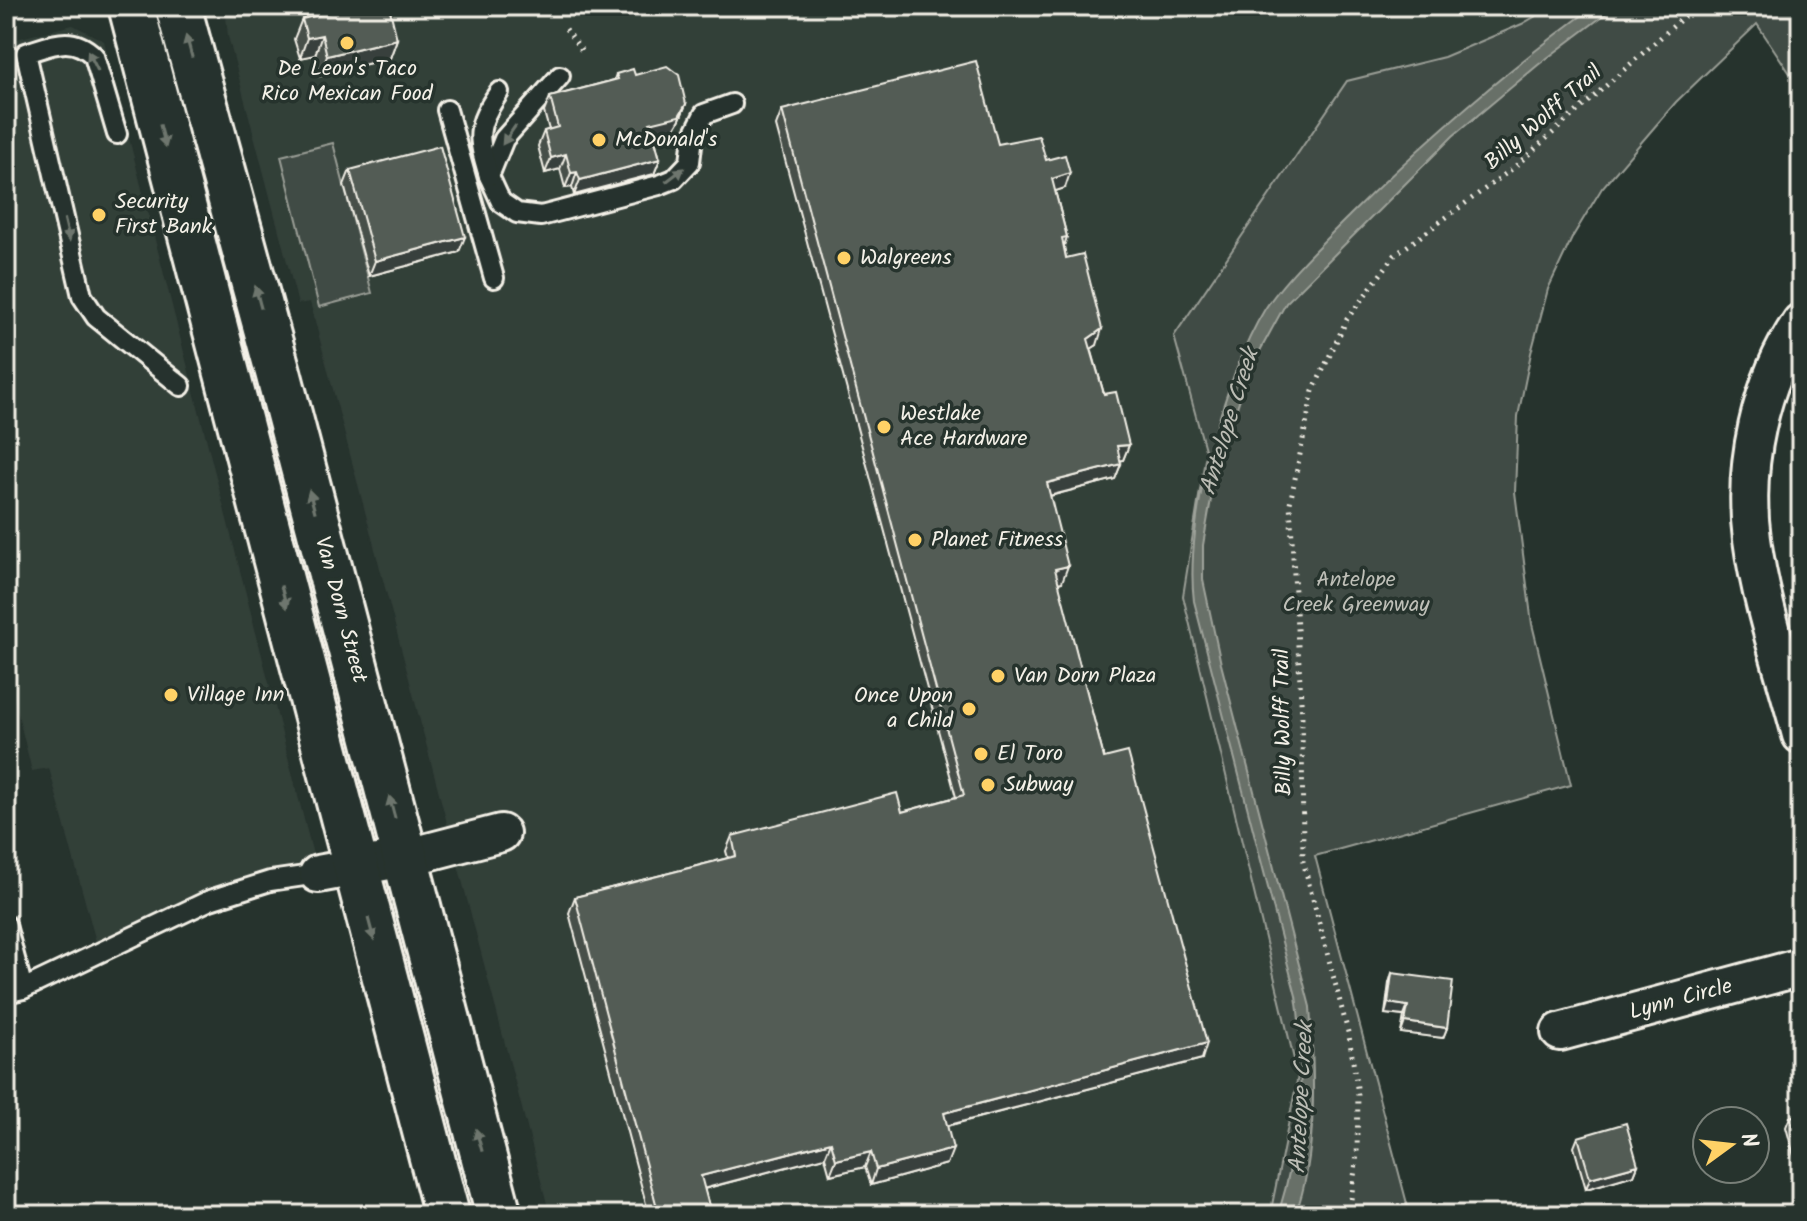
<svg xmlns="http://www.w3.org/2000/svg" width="1807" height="1221" viewBox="0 0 1807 1221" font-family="Kalam,sans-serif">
	<rect width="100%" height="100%" fill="#26332d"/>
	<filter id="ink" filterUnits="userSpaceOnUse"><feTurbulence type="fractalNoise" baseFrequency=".0125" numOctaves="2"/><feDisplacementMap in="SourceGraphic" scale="16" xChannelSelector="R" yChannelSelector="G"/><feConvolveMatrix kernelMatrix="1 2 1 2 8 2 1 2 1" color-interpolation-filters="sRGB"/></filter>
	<g filter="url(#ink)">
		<g fill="#333f39">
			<polygon points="225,6 1553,6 1522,24 1444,57 1347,81 1174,336 1206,453 1183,596 1298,1076 1270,1215 550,1215 310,302 298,304 228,36"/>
			<polygon points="73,25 104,41 318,874 270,881 99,953 49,768 32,771 6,666 6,47 9,45 9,41"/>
		</g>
		<g fill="#414b45" stroke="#9a9e96" stroke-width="2">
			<polygon points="1553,6 1801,6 1801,90 1757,24 1676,102 1602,188 1573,236 1548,289 1531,353 1518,416 1515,492 1532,624 1571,785 1315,856 1410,1215 1270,1215 1298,1076 1183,596 1206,453 1174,336 1347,81 1444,57 1522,24"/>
			<polygon points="333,143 372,293 319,307 281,156"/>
		</g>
		<path fill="#676f68" stroke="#9fa39b" stroke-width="2" d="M1595,6H1616L1538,65L1453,136L1286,303L1249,371L1216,471L1203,545V580L1221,664L1310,1007C1314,1069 1318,1157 1295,1215H1278C1299,1148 1307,1066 1296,996L1194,601C1184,523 1224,376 1265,309C1284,279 1324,241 1350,215C1427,139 1507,69 1595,6Z"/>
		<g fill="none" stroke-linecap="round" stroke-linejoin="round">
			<defs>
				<g id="lane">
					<polyline points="560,76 504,139 489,176 501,202 517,213 541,216 659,185 674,179 690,162 693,136 704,114 732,104"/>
					<polyline points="447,110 494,278"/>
					<path d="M117,134L94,56C72,34 52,45 26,53L82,296L96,317L181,386"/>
					<path d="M489,176C477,136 475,127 499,92"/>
					<polyline points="6,925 23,989"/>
					<polyline points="6,993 23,989 210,900 270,881 318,874"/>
				</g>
				<g id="street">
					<path d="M1801,322C1760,382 1742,466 1752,539C1761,605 1784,670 1801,735"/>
					<polyline points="318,874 405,858 501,833"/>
					<polyline points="1560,1032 1801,967"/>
				</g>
				<g id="secondary">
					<polyline points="131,6 447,1215"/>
					<polyline points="178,6 278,372 499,1215"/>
				</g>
			</defs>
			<use href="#lane" stroke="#f4f1e8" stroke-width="24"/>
			<use href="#street" stroke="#f4f1e8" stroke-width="42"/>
			<use href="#secondary" stroke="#f4f1e8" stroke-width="50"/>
			<g stroke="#f4f1e8" stroke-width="5" stroke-dasharray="2 6" stroke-linecap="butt">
				<polyline points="566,29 582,51"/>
				<polyline points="1349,1215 1357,1154 1358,1094 1349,1036 1303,861 1302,718 1290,503 1313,391 1347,319 1395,255 1512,169 1696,6"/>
			</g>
			<use href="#lane" stroke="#26332d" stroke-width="18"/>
			<use href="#street" stroke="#26332d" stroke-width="36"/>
			<use href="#secondary" stroke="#26332d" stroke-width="44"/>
		</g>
		<g fill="#474f49" stroke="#f4f1e8" stroke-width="2">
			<polygon points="334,6 356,6 357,8 397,39 390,58 320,76 315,55 300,58 294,39 302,19 332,11"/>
			<polygon points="616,74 635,75 686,104 680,119 673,131 654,136 660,159 654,174 574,195 572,187 565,188 560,169 545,173 538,146 544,131 549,130 544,112 550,97 614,80"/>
			<polygon points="782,110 998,144 1046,160 1065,188 1055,191 1067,237 1064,246 1066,258 1097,345 1091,348 1104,394 1129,445 1123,460 1120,461 1121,464 1115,479 1050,496 1062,582 1058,583 1104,758 1202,1059 947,1126 947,1164 871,1185 865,1167 830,1175 825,1157 704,1189 709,1206 706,1215 649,1215 569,913 575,897 728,858 726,851 732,836 902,812 956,797 776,126"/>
			<polygon points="350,170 459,252 369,276 344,185"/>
			<polygon points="1392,973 1447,1028 1443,1038 1401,1033 1404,1016 1385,1014 1389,983"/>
			<polygon points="1801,1114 1801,1181 1786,1127 1790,1117"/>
			<polygon points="1578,1137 1638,1165 1634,1175 1586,1189 1574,1147"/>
		</g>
		<g fill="#39403c" stroke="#f4f1e8" stroke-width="2">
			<polygon points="322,35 315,55 300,58 307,38"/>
			<polygon points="397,39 390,58 320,76 327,56"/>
			<polygon points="686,104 680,119 673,131 645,138 650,123"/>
			<polygon points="566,154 560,169 545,173 551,158"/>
			<polygon points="660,159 654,174 574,195 580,180"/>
			<polygon points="577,172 572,187 565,188 571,173"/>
			<polygon points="1070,173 1065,188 1047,194 1052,179"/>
			<polygon points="465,237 459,252 369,276 375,261"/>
			<polygon points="1102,329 1097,345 1083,354 1088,339"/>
			<polygon points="1129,445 1123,460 1111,462 1117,446"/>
			<polygon points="1121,464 1115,479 1041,498 1047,483"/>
			<polygon points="1068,566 1062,582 1049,585 1055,569"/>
			<polygon points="1388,1003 1408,1006 1404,1016 1385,1014"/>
			<polygon points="1405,1022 1447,1028 1443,1038 1401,1033"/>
			<polygon points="1207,1043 1202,1059 938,1128 944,1113"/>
			<polygon points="831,1142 825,1157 695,1191 701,1176"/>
			<polygon points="953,1149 947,1164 871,1185 876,1169"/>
			<polygon points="871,1152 865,1167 830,1175 836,1160"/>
			<polygon points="1638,1165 1634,1175 1586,1189 1590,1178"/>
			<polygon points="709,1206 706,1215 673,1215"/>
		</g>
		<g fill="#525c55" stroke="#f4f1e8" stroke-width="2">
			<polygon points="339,6 356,6 357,8 364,6 389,6 397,39 327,56 322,35 307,38 302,19 340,10"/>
			<polygon points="976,61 998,144 1039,136 1046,160 1065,155 1070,173 1052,179 1067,237 1062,238 1066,258 1083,254 1102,329 1088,339 1104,394 1116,392 1129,445 1117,446 1121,464 1047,483 1068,566 1055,569 1104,758 1128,752 1207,1043 944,1113 953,1149 876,1169 871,1152 836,1160 831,1142 701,1176 709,1206 673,1215 659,1215 575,897 736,856 732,836 897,793 902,812 964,795 782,110"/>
			<polygon points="667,66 679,75 686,104 679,116 650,123 660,159 580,180 577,172 571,173 566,154 551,158 544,131 558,127 550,97 618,79 616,74 633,69 635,75"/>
			<polygon points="440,146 465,237 375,261 350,170"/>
			<polygon points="1392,973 1453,981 1447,1028 1405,1022 1408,1006 1388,1003"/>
			<polygon points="1801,1114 1801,1157 1790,1117"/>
			<polygon points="1626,1123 1638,1165 1590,1178 1578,1137"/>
		</g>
		<defs><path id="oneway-solid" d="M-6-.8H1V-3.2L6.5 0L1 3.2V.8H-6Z" transform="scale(2)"/></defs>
		<g fill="#6e766e">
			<use href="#oneway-solid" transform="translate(189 46) rotate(-105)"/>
			<use href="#oneway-solid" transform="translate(93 61) rotate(-117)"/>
			<use href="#oneway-solid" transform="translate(509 135) rotate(125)"/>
			<use href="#oneway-solid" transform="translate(163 136) rotate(75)"/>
			<use href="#oneway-solid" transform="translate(675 175) rotate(-37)"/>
			<use href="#oneway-solid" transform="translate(67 230) rotate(77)"/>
			<use href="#oneway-solid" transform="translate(258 297) rotate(-105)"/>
			<use href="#oneway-solid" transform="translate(312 501) rotate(-105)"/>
			<use href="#oneway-solid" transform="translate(284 597) rotate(75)"/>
			<use href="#oneway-solid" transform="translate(392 807) rotate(-105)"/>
			<use href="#oneway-solid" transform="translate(371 929) rotate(75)"/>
			<use href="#oneway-solid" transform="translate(479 1140) rotate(-105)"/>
		</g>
	</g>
	<g fill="#ffd166" stroke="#26332d" stroke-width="3">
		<circle cx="347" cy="43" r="8"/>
		<circle cx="599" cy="140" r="8"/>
		<circle cx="99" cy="215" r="8"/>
		<circle cx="844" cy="258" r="8"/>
		<circle cx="884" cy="427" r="8"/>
		<circle cx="915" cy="540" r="8"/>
		<circle cx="998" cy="676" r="8"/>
		<circle cx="171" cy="695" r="8"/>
		<circle cx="969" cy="709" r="8"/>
		<circle cx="981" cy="754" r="8"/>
		<circle cx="988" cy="785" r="8"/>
	</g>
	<g text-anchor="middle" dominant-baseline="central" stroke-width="7" stroke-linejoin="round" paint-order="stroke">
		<g font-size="22" fill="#f4f1e8" stroke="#26332d" text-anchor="start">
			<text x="347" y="69" text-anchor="middle">De Leon's Taco<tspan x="347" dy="25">Rico Mexican Food</tspan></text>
			<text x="615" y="140">McDonald's</text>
			<text x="115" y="202">Security<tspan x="115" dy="25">First Bank</tspan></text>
			<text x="860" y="258">Walgreens</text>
			<text x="900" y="414">Westlake<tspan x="900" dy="25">Ace Hardware</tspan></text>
			<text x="931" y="540">Planet Fitness</text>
			<text x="1014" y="676">Van Dorn Plaza</text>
			<text x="187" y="695">Village Inn</text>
			<text x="953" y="696" text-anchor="end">Once Upon<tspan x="953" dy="25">a Child</tspan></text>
			<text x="997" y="754">El Toro</text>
			<text x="1004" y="785">Subway</text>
		</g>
		<g font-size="22" fill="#f4f1e8" stroke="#26332d">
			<text transform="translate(1544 118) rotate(-41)">Billy Wolff Trail</text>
			<text transform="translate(340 610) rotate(75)">Van Dorn Street</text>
			<text transform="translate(1284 722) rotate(-91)">Billy Wolff Trail</text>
			<text transform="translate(1681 1000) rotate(-15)">Lynn Circle</text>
		</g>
		<g font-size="22" fill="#bebfb7" stroke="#26332d">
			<text x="1356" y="580">Antelope<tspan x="1356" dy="25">Creek Greenway</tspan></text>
		</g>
		<g font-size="24" font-style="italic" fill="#bcbdb5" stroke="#26332d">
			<text transform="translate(1230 422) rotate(-73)">Antelope Creek</text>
			<text transform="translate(1302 1098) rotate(-87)">Antelope Creek</text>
		</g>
	</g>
	<rect width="1807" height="1221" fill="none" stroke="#26332d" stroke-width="32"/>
	<rect x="16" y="16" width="1775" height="1189" fill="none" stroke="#f4f1e8" stroke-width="3" filter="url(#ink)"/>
	<g transform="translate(1731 1145) rotate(75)"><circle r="38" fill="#26332d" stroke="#787f78" stroke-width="2"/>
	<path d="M0-6L14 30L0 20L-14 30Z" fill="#ffd166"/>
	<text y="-12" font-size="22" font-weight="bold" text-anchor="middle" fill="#f4f1e8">N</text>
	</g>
</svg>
